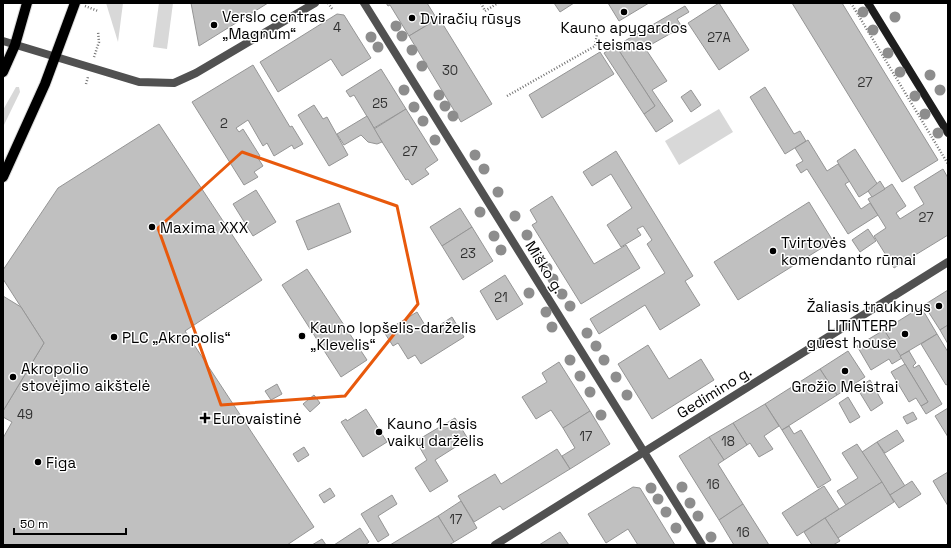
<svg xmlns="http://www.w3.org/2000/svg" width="951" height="548" viewBox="0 0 951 548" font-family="'Space Grotesk',sans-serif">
	<rect width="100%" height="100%" fill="#fff"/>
	<g fill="#d8d8d8">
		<polygon points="106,3 123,3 118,42"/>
		<polygon points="159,3 173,3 167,49 153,47"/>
		<polygon points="16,87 19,87 20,92 3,127 3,110"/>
		<polygon points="719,109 733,132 679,165 665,141"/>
	</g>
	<g fill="#c0c0c0" stroke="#959595">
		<polygon points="191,3 268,3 199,46"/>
		<polygon points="386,3 427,3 437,19 409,36 390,5 388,6"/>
		<polygon points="554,3 574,3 560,12"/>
		<polygon points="608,3 649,3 619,21"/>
		<polygon points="719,3 749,50 719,70 688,23"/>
		<polygon points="792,3 842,3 938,160 902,182"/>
		<polygon points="685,6 689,12 677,19 682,27 645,48 667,81 652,90 673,121 656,132 644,114 655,106 616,46"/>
		<polygon points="337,14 344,15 371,58 342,76 331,59 278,92 260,62"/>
		<polygon points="439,18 492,104 461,122 409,36"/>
		<polygon points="616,46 655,106 644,114 604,53"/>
		<polygon points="600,52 614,74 542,118 529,95"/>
		<polygon points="253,65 290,127 292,126 303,144 294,149 292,145 274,156 267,143 263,146 248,120 236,128 239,132 243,129 260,156 258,158 263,166 254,172 258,177 244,185 192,102"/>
		<polygon points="381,69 406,109 374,128 354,95 350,97 346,91"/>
		<polygon points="765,87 794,134 800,131 806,141 785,154 750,97"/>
		<polygon points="691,90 701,105 691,112 681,97"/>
		<polygon points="314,105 323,119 327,117 348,155 329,166 298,115"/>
		<polygon points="406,109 438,160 425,169 429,174 412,185 408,179 406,180 374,129"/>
		<polygon points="367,116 382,142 377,144 368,142 361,135 344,145 337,134"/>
		<polygon points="159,124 262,280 185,331 314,527 287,545 3,545 3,438 12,422 3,417 3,411 44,343 3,279 3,270 58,188"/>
		<polygon points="808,140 827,171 838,164 850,181 845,184 861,209 870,203 878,215 848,234 807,169 801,173 796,165 803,161 795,148"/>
		<polygon points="855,149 878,185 859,197 837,161"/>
		<polygon points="616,151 693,276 685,281 700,305 660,330 645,305 599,334 590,319 665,273 647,244 652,240 643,226 637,229 641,235 621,247 607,225 632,208 611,174 592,186 583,172"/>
		<polygon points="943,169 948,178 948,235 894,268 874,236 886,228 868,199 892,184 906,206 896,213 900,219 924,204 914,187"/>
		<polygon points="880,181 885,189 872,197 868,191"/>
		<polygon points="256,190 276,222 253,236 233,204"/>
		<polygon points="552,196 594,264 626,245 640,268 581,304 532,225 537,222 530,210"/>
		<polygon points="809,202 833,241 738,300 714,262"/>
		<polygon points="339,203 351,232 308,250 296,221"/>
		<polygon points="460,208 472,227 442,246 430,227"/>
		<polygon points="472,227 493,261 463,280 442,246"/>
		<polygon points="868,229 876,241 860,252 852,240"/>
		<polygon points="307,269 367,360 341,377 282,285"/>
		<polygon points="505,275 523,304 497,320 480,291"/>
		<polygon points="948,290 948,325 940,330 924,305"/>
		<polygon points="3,296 21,307 44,343 3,411"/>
		<polygon points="921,307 937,334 900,356 884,330"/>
		<polygon points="417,312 429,332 452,317 464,337 421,364 415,355 408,359 398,343 393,346 384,332"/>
		<polygon points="948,325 948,344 940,330"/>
		<polygon points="884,330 902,358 892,364 889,359 871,370 857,346"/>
		<polygon points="937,334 948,352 948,384 946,385 921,344"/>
		<polygon points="648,345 669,379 701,359 714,380 652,419 618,364"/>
		<polygon points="848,351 865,377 837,395 820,369"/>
		<polygon points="909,351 916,363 913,366 914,368 919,365 942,404 926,414 921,406 928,402 900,356"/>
		<polygon points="559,362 590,411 563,428 551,410 536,419 522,397 547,382 542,373"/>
		<polygon points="905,364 928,402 921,406 916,398 909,402 891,372"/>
		<polygon points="820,369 837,395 782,430 765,404"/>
		<polygon points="870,380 883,403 871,411 857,388"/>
		<polygon points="277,384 282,394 271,400 265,391"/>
		<polygon points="314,395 320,403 310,412 303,404"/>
		<polygon points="848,397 860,417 850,423 839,403"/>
		<polygon points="765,404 779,426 764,436 773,449 759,457 750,443 747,445 733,423"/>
		<polygon points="948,408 948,437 935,416"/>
		<polygon points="366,409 387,442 363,457 341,422 346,419 347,421"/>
		<polygon points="590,411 610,444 570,469 562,456 575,448 563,428"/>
		<polygon points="913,412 917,419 907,424 903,417"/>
		<polygon points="455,418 468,439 435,460 448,481 430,492 415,468 427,460 416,441"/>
		<polygon points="733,423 747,445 724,460 709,437"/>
		<polygon points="789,426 794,434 801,430 831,480 818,488 782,430"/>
		<polygon points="897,430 904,441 885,453 877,442"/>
		<polygon points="709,437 724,460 718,464 743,504 719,520 679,456"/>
		<polygon points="877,442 905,486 890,495 862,452"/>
		<polygon points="857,444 882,482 846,505 837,491 858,478 842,453"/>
		<polygon points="304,447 309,455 298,462 293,454"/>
		<polygon points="557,449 570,469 503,510 500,506 474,522 458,496 495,474 501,484"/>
		<polygon points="948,472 948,506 933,481"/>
		<polygon points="912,481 921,494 899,508 890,495"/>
		<polygon points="882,482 894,502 838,538 825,518"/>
		<polygon points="824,486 839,509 797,536 782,513"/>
		<polygon points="633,487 640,488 675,545 638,545 628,529 606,543 588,514"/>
		<polygon points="330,488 335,496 324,503 319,495"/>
		<polygon points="392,495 397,504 378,516 389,535 378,542 361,514"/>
		<polygon points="461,501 477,528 454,542 438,516"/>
		<polygon points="743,504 769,545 734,545 719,520"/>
		<polygon points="438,516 454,542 449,545 390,545"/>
		<polygon points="825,518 840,541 833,545 812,545 804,532"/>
		<polygon points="360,528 369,542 365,545 334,545"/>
		<polygon points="560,532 569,545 539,545 555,535"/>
		<polygon points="322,539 326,545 312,545"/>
	</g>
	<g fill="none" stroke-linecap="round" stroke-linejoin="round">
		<defs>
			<g id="primary">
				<polyline points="3,72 15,45 27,3"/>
				<polyline points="3,177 45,84 75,3"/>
			</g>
		</defs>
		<use href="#primary" stroke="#dbdbdb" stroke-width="12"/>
		<g stroke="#737373" stroke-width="2.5" stroke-dasharray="1 2" stroke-linecap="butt">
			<polyline points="328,3 333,10"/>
			<polyline points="481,3 485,11 498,3"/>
			<polyline points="851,3 948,164"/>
			<polyline points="85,6 98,11"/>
			<polyline points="94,57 99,42 98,31"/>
			<polyline points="86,84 88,77"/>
			<polyline points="507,96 595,46 597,34"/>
		</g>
		<g stroke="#515151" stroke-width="8">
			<polyline points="364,3 702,545"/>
			<polyline points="3,41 139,82 174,83 196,73 315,3"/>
			<polyline points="495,545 948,262"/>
		</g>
		<polyline stroke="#1e1e1e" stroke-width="8" points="868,3 948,133"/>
		<use href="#primary" stroke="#000" stroke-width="10"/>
	</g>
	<g fill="#8d8d8d">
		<circle cx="863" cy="12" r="5.5"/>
		<circle cx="895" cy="17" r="5.5"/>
		<circle cx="396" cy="26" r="5.5"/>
		<circle cx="873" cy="30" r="5.5"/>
		<circle cx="402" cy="36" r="5.5"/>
		<circle cx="371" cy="37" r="5.5"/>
		<circle cx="378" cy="47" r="5.5"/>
		<circle cx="412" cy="50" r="5.5"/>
		<circle cx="888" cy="53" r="5.5"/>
		<circle cx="422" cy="66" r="5.5"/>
		<circle cx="900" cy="72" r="5.5"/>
		<circle cx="930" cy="75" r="5.5"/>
		<circle cx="404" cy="90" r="5.5"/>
		<circle cx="940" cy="90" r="5.5"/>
		<circle cx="439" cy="95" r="5.5"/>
		<circle cx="915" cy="96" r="5.5"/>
		<circle cx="445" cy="106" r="5.5"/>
		<circle cx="414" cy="107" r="5.5"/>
		<circle cx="925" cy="114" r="5.5"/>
		<circle cx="453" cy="116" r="5.5"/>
		<circle cx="423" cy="121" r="5.5"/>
		<circle cx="938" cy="133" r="5.5"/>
		<circle cx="435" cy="140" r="5.5"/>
		<circle cx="475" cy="155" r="5.5"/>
		<circle cx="484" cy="169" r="5.5"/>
		<circle cx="498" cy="192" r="5.5"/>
		<circle cx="480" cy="212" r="5.5"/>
		<circle cx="515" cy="216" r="5.5"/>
		<circle cx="527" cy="235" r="5.5"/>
		<circle cx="494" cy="236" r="5.5"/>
		<circle cx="501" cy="250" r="5.5"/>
		<circle cx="537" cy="254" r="5.5"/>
		<circle cx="547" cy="268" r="5.5"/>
		<circle cx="553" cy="279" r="5.5"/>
		<circle cx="529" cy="293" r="5.5"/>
		<circle cx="562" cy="294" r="5.5"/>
		<circle cx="570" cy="306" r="5.5"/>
		<circle cx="546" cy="312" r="5.5"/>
		<circle cx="552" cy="327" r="5.5"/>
		<circle cx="587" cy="333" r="5.5"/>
		<circle cx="596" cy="346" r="5.5"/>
		<circle cx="570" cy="360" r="5.5"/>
		<circle cx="604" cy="360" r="5.5"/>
		<circle cx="580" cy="376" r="5.5"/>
		<circle cx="616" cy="377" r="5.5"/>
		<circle cx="590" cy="392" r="5.5"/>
		<circle cx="627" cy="395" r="5.5"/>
		<circle cx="601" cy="415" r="5.5"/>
		<circle cx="682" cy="487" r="5.5"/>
		<circle cx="651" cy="488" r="5.5"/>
		<circle cx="658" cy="499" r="5.5"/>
		<circle cx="690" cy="503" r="5.5"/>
		<circle cx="666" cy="512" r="5.5"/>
		<circle cx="698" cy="516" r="5.5"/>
		<circle cx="676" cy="528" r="5.5"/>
		<circle cx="711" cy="537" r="5.5"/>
	</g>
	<path fill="none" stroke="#e8590c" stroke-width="3" stroke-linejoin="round" d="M242,152L397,206L418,304L345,396L221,405L158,228Z"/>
	<g fill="#000" stroke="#fff" stroke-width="1.5">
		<circle cx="624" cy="12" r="4"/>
		<circle cx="412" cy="18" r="4"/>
		<circle cx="214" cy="25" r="4"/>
		<circle cx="152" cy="227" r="4"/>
		<circle cx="773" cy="251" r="4"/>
		<circle cx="939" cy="306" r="4"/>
		<circle cx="905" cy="334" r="4"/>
		<circle cx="302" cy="336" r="4"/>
		<circle cx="114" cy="337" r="4"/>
		<circle cx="845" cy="371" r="4"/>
		<circle cx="13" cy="377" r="4"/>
		<path d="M203 412h4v4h4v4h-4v4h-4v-4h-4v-4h4z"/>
		<circle cx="379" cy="432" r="4"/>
		<circle cx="38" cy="462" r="4"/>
	</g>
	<g text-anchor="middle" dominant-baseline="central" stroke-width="3" stroke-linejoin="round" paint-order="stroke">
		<g font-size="13" fill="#303030">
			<text x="337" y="27">4</text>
			<text x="719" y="37">27A</text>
			<text x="450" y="70">30</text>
			<text x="865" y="82">27</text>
			<text x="380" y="103">25</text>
			<text x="224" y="123">2</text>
			<text x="410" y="151">27</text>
			<text x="926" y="217">27</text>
			<text x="468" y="253">23</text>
			<text x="501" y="297">21</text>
			<text x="25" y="414">49</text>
			<text x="586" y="436">17</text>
			<text x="728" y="441">18</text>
			<text x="713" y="484">16</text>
			<text x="456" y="519">17</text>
			<text x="743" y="532">16</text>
		</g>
		<g font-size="15" fill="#000" stroke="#fff" text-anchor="start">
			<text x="222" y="16">Verslo centras<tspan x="222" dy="17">„Magnum“</tspan></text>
			<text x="420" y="18">Dviračių rūsys</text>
			<text x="624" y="27" text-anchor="middle">Kauno apygardos<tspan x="624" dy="17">teismas</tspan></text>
			<text x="160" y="227">Maxima XXX</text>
			<text x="781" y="242">Tvirtovės<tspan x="781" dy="17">komendanto rūmai</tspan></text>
			<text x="931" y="306" text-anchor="end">Žaliasis traukinys</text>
			<text x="897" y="325" text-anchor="end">LITiNTERP<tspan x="897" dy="17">guest house</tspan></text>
			<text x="310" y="327">Kauno lopšelis-darželis<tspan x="310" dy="17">„Klevelis“</tspan></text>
			<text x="122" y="337">PLC „Akropolis“</text>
			<text x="21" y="368">Akropolio<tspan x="21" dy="17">stovėjimo aikštelė</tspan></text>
			<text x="845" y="386" text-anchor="middle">Grožio Meistrai</text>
			<text x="213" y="418">Eurovaistinė</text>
			<text x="387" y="423">Kauno 1-asis<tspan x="387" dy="17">vaikų darželis</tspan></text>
			<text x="46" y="462">Figa</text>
		</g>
		<g font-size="15" fill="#000" stroke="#fff">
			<text transform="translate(545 267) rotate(58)">Miško g.</text>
			<text transform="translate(714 392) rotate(-32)">Gedimino g.</text>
		</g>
	</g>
	<rect width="951" height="548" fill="none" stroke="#000000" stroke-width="8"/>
	<path d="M14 528v6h112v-6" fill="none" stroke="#000000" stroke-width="2"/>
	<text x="20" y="528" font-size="12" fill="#000000" stroke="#ffffff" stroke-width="3" paint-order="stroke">50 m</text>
</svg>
